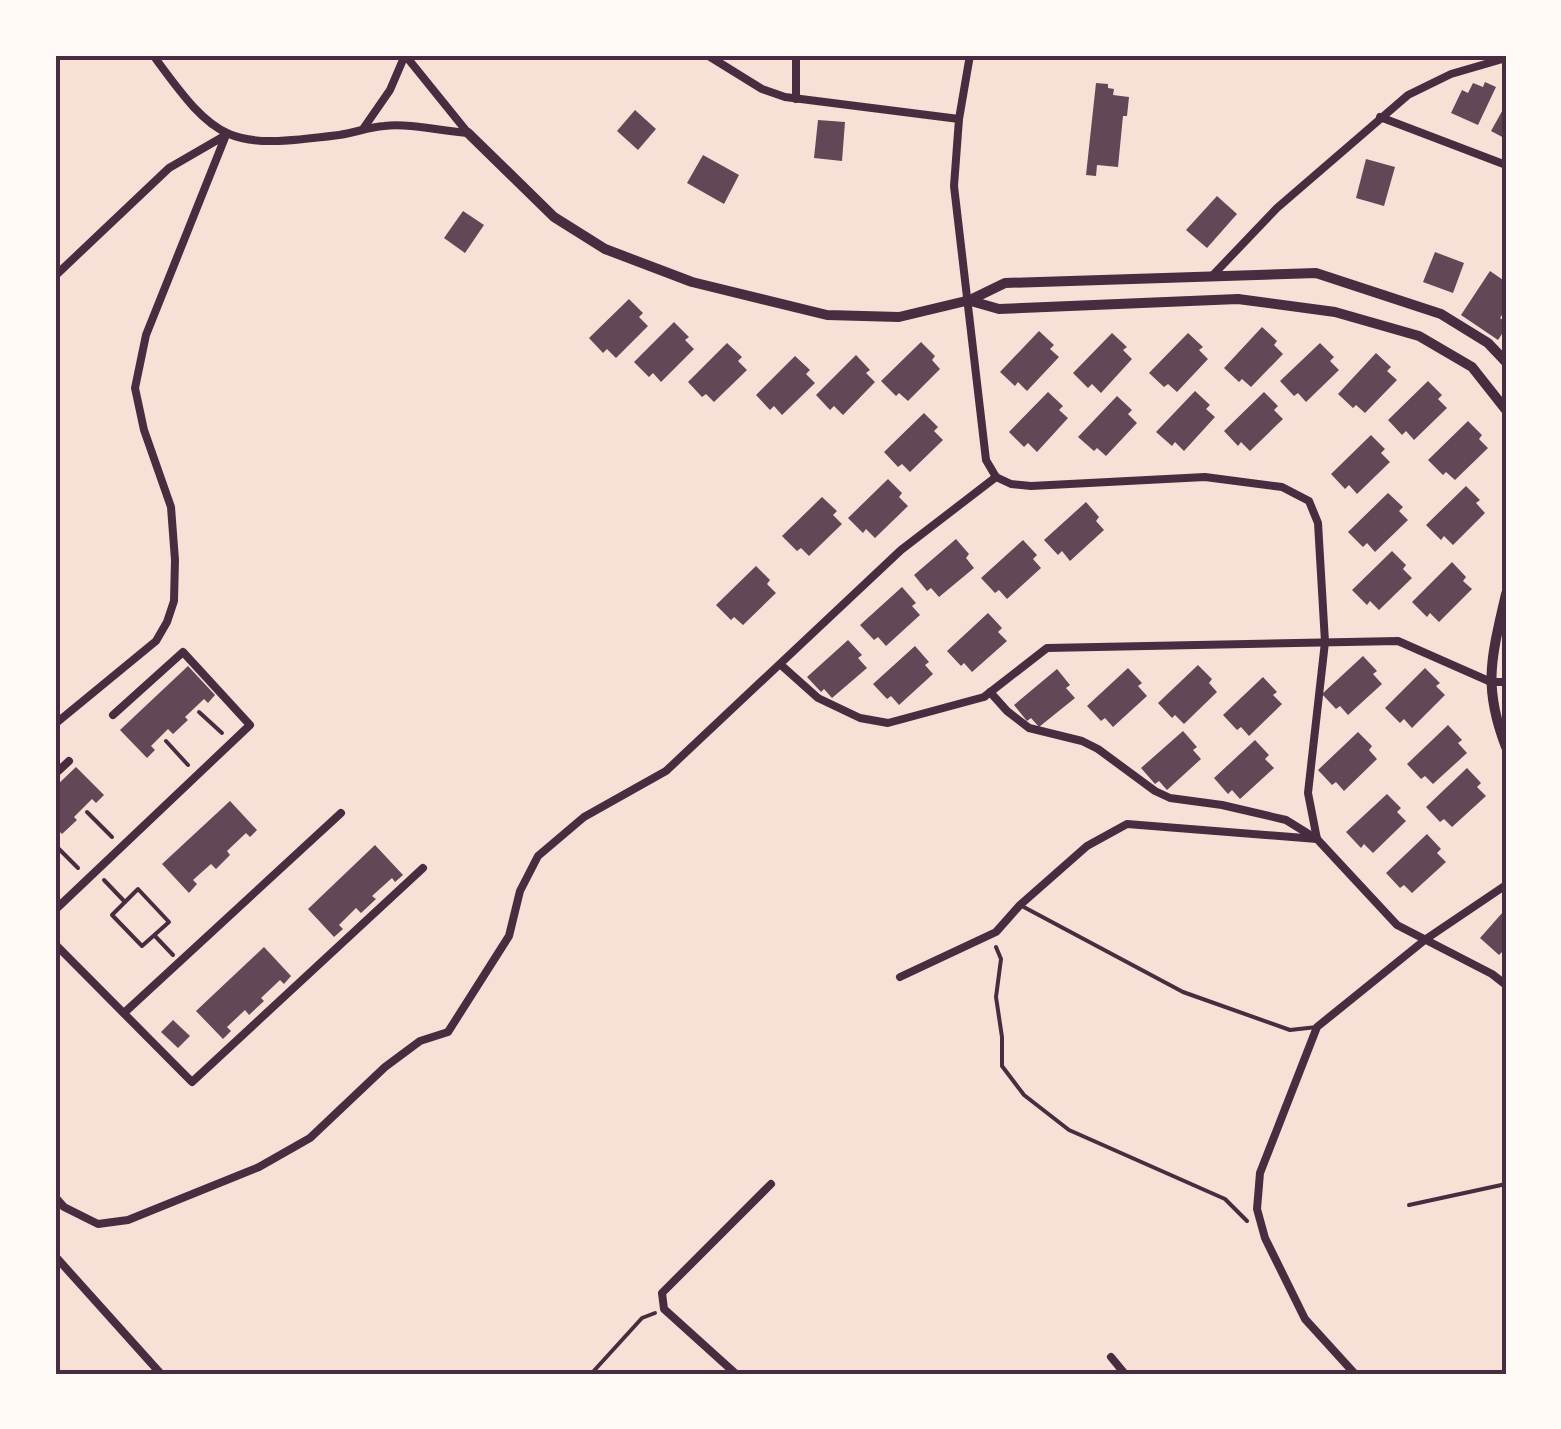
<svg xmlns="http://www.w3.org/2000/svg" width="1561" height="1429" viewBox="0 0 1561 1429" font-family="Manrope,sans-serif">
	<rect width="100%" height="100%" fill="#f7e1d7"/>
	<g fill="#644757">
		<polygon points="1485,82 1496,87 1478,125 1451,113 1462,90 1468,93 1473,83 1483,87"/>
		<polygon points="1096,83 1108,84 1108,88 1114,89 1113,95 1129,97 1127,116 1123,116 1118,167 1097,165 1096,176 1086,175"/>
		<polygon points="1506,104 1506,139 1491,131"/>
		<polygon points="635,110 656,129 638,150 617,131"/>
		<polygon points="818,120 845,122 842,161 814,158"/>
		<polygon points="703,155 739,175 724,204 687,183"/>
		<polygon points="1366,159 1395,167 1384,206 1356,198"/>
		<polygon points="1217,196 1237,214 1207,248 1186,230"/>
		<polygon points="463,211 484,225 465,253 444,238"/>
		<polygon points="1435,252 1464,263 1453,293 1423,282"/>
		<polygon points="1490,271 1506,282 1506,309 1500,318 1506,322 1506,328 1498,340 1461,315"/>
		<polygon points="629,299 643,313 639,317 648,326 616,358 607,349 603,353 589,338"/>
		<polygon points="674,322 689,337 685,340 694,349 661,382 653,373 649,377 634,362"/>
		<polygon points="1262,327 1277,341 1274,345 1283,354 1251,387 1242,379 1239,382 1224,368"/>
		<polygon points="1039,331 1054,345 1050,349 1059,357 1027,391 1018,382 1015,386 1000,372"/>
		<polygon points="1112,333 1127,347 1123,350 1132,359 1101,393 1092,384 1088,388 1073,373"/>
		<polygon points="1188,333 1203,347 1199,350 1208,359 1177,392 1168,384 1164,387 1149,373"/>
		<polygon points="921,342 935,356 932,360 940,369 908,401 899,393 896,396 881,381"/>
		<polygon points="727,343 742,357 738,361 747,370 714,402 706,394 702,397 688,382"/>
		<polygon points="1320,343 1334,357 1330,361 1339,370 1306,402 1298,393 1294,396 1280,381"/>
		<polygon points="1376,353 1391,367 1387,371 1397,380 1365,413 1356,405 1353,408 1338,394"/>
		<polygon points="856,355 870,370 866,373 875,382 843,415 834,406 830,410 816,395"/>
		<polygon points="795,356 810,370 806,374 815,383 782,415 774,406 770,410 756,395"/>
		<polygon points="1428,381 1442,395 1438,399 1447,408 1414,440 1406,431 1402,435 1388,420"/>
		<polygon points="1195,391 1210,405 1206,409 1215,417 1184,451 1175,442 1172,446 1156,432"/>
		<polygon points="1048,392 1063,406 1059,410 1068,418 1037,452 1028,443 1024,447 1009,432"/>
		<polygon points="1264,392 1278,406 1274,410 1283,419 1250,451 1241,442 1238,446 1224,431"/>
		<polygon points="1117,396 1132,410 1128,414 1137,423 1106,456 1097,448 1094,451 1078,437"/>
		<polygon points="924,413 938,427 934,431 943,440 910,472 902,464 898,467 884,452"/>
		<polygon points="1468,421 1482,435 1479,439 1488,448 1455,480 1446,472 1443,475 1428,460"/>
		<polygon points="1371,435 1385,449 1381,453 1390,462 1357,494 1349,485 1345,489 1331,474"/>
		<polygon points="888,479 902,493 899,497 908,506 875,538 866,529 863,533 848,518"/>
		<polygon points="1466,486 1480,500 1476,503 1485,513 1453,545 1444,536 1441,540 1426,525"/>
		<polygon points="1388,493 1403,507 1399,511 1408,520 1375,552 1367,543 1363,547 1348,532"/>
		<polygon points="822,497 837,511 833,515 842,524 809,556 801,548 797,551 782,536"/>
		<polygon points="1086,502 1099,517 1096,521 1104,530 1070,561 1062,551 1058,555 1044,540"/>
		<polygon points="956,539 969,554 966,558 974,568 939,597 931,588 927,591 914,575"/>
		<polygon points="1023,540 1037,555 1033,559 1041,568 1007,599 999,590 995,593 981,578"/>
		<polygon points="1392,551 1406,565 1403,569 1412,578 1379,610 1370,601 1367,605 1352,590"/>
		<polygon points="1452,562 1466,577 1463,581 1472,589 1439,622 1430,613 1427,617 1412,602"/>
		<polygon points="756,566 770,580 767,584 776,593 743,625 734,617 731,620 716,605"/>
		<polygon points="902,587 916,603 912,606 920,615 886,646 878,637 874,640 860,625"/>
		<polygon points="988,613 1002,628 998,632 1007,641 972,672 964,663 961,666 947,651"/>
		<polygon points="848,640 862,655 858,658 867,668 832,698 824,689 821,692 807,677"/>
		<polygon points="915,646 929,662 925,665 933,674 899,705 891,696 887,699 873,684"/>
		<polygon points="1363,656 1377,671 1373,674 1382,684 1348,715 1340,706 1336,709 1322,694"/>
		<polygon points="1198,665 1212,679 1209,683 1217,692 1184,724 1175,715 1172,718 1158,703"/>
		<polygon points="188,666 215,695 208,703 204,699 185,717 188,720 173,734 168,729 151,746 155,750 147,758 120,730"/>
		<polygon points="1128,668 1142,683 1138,686 1147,696 1113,727 1105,718 1101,721 1087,706"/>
		<polygon points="1425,668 1440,683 1436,686 1445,695 1412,728 1404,719 1400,723 1385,708"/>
		<polygon points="1057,669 1070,685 1066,688 1075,698 1039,727 1031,718 1027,721 1014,705"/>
		<polygon points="1263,677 1277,692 1273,695 1282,704 1249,736 1241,727 1237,730 1223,715"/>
		<polygon points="1448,725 1462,740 1458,743 1467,753 1433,784 1425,776 1421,779 1407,764"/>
		<polygon points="1183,731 1197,747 1193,750 1201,759 1167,790 1159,781 1155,784 1141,768"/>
		<polygon points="1358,732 1372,746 1369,750 1377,759 1344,791 1336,782 1332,785 1318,770"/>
		<polygon points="1255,740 1269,755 1265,759 1274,768 1240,799 1232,790 1228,794 1214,778"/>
		<polygon points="76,767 104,795 96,803 92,799 74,817 77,820 62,834 57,829 55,831 55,787"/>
		<polygon points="1467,768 1481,783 1477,787 1486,796 1452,827 1444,819 1440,822 1426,807"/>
		<polygon points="1387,794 1401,808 1397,812 1406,821 1373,853 1364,844 1361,848 1346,832"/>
		<polygon points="230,801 257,830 250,837 246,833 227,851 230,855 216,869 211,864 193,880 197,884 189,893 162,864"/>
		<polygon points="1427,834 1441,849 1437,853 1446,862 1412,893 1404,885 1400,888 1386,873"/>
		<polygon points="375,845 403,875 395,882 392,878 372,896 376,899 361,913 356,908 339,925 343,929 334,937 308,909"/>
		<polygon points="1503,912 1506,915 1506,948 1499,955 1480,938"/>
		<polygon points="264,947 291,976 284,984 280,980 261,998 264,1001 249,1015 245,1010 227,1027 231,1031 223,1039 196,1011"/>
		<polygon points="173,1020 190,1036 178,1048 161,1032"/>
	</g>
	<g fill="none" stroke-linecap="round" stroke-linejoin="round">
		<g stroke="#4a2c40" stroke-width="4">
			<polyline points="199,712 222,733"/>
			<polyline points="166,741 188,765"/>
			<polyline points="87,812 112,837"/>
			<polyline points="55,845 78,868"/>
			<polyline points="104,880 125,902"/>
			<polygon points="138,889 169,922 142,946 112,915"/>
			<polyline points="155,936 173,955"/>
			<polyline points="996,947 1001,959 996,997 1002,1037 1002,1066 1024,1095 1069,1130 1225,1199 1247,1221"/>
			<polyline points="1409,1205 1506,1184"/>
			<polyline points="591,1374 642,1318 655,1313"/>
		</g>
		<polyline stroke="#4a2c40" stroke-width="4" points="1020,905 1183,992 1290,1030 1317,1027"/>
		<g stroke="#4a2c40" stroke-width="8">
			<path d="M153,55C218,145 229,149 339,135C354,133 369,127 384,126C410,123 441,131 468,133"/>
			<polyline points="405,55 468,133"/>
			<polyline points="707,55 762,89 785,97 959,119"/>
			<polyline points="970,55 959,119 954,186 986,460 996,477"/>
			<polyline points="796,99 796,55"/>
			<polyline points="1380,117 1506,165"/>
			<polyline points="363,129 390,90 405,55"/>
			<polyline points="1213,275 1277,208 1408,95 1451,74 1506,58"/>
			<polyline points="55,276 169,168 226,135 146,335 135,388 144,430 171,507 175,560 174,601 167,622 156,641 55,724"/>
			<polyline points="996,477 1011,484 1031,486 1205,477 1282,487 1309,501 1318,523 1325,642 1308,793 1317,839 1397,925 1492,974 1506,985"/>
			<polyline points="781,665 818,698 860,718 888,723 984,697 1047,648 1398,641 1491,682 1506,682"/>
			<polyline points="990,692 1007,711 1029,728 1082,741 1098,749 1155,791 1170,798 1222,805 1286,820 1315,838"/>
			<polyline points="55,774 69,761"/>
			<polyline points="55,910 250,725 183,652 113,715"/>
			<polyline points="55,944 192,1082 423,868"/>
			<polyline points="900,977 996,932 1020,905 1087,846 1127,824 1317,839"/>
			<polyline points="124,1013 341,813"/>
			<polyline points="55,1197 64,1207 98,1224 128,1220 259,1167 310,1138 385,1067 420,1041 448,1032 509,936 520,891 538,856 584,817 666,771 901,550 996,477"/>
			<polyline points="55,1256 161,1374"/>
			<polyline points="1111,1357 1125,1374"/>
			<polyline points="736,1374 664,1309 662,1293 771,1184"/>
			<polyline points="1355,1374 1305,1319 1265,1238 1257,1209 1260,1173 1317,1027 1426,939 1506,885"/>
		</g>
		<g stroke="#4a2c40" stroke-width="10">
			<polyline points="468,133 554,217 605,249 692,282 827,315 899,317 970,300 1005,283 1316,273 1441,314 1488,343 1506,362"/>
			<polyline points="971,301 999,309 1238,299 1335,312 1419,336 1472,367 1506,410"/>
			<path d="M1506,594C1492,656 1482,685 1506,747"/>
		</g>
	</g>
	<rect width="1561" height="1429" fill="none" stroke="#fffaf5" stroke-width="115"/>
	<rect x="58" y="58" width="1446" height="1314" fill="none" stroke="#4a2c40" stroke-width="4"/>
</svg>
